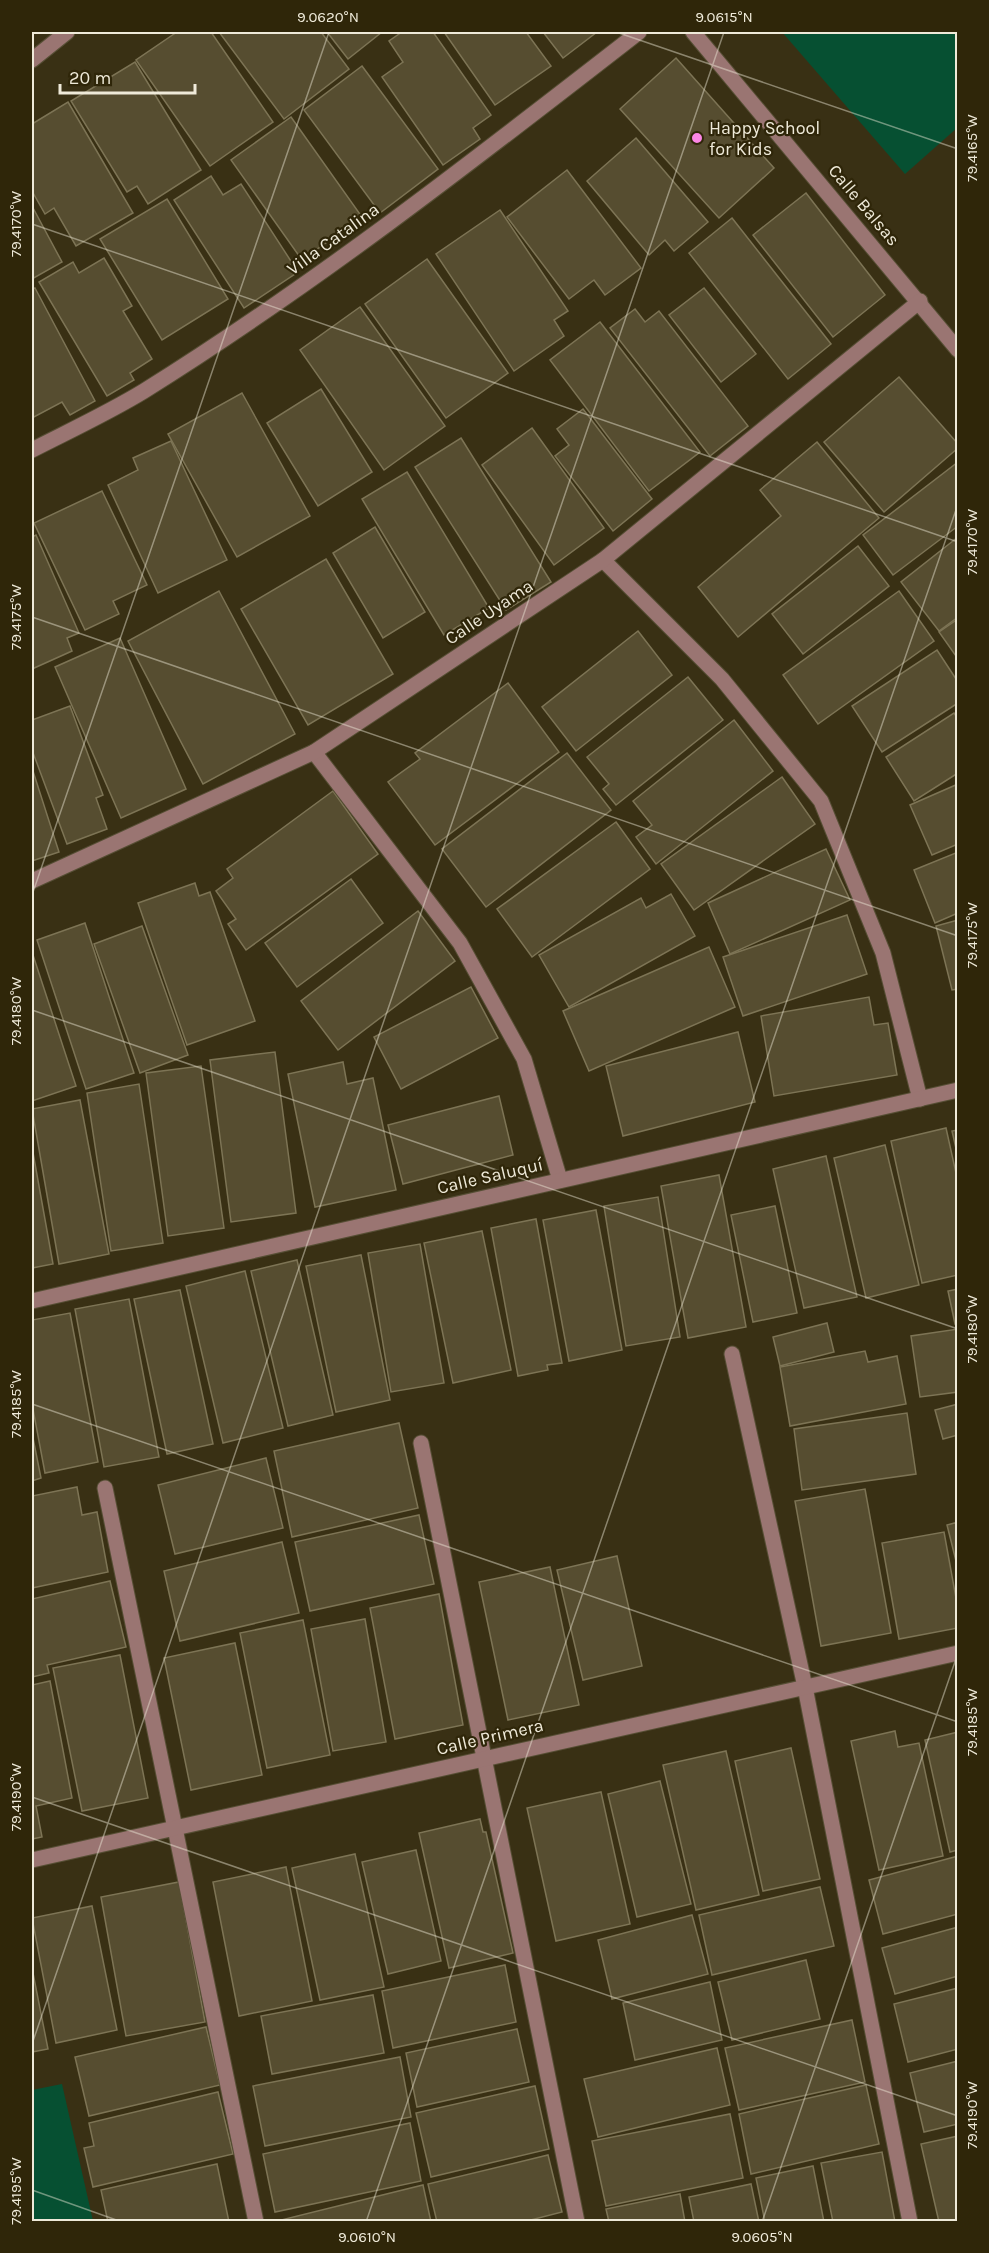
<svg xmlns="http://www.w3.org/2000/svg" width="989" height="2253" viewBox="0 0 989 2253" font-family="Karla,sans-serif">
	<rect width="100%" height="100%" fill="#393014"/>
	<g fill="#065032">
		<polygon points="782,32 957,32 957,128 905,174"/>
		<polygon points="62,2084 93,2221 32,2221 32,2090"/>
	</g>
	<g fill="#564d30" stroke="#7d7455" stroke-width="1.5">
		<polygon points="177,32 211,32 273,122 210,166 136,60"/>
		<polygon points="219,32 321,32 349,69 284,119"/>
		<polygon points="327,32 382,32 348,59"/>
		<polygon points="402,32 433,32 491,115 473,128 480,139 443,165 382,77 403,62 389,41"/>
		<polygon points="444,32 526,32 551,66 495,105"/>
		<polygon points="543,32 597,32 563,58"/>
		<polygon points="676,58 774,168 719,218 620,109"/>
		<polygon points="135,62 201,170 148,204 137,186 127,192 71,101"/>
		<polygon points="362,66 438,169 380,213 304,110"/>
		<polygon points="68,102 133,213 76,246 54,208 45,214 32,191 32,124"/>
		<polygon points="291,117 362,217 302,260 231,160"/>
		<polygon points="636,138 708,222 674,251 665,240 649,255 587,181"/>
		<polygon points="567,170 641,268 605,295 594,280 569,299 507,217"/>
		<polygon points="211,176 223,195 241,184 298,272 244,308 174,200"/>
		<polygon points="806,193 885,295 833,337 753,235"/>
		<polygon points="167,199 228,299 162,340 100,239"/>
		<polygon points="32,206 62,262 32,279"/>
		<polygon points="500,210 568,311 554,320 564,336 514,371 436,254"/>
		<polygon points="732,218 831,344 788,379 689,253"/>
		<polygon points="104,258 132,306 123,311 152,359 130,373 134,380 107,396 39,282 73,262 79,273"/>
		<polygon points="427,259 508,373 446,418 365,304"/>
		<polygon points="35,288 95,401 70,415 62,402 32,418 32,289"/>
		<polygon points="704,288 756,354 721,382 669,315"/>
		<polygon points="360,307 445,426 384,470 300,350"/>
		<polygon points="635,309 645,322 659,311 748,426 710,456 610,328"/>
		<polygon points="600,322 700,452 649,491 550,360"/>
		<polygon points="899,377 958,444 958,448 884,512 824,442"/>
		<polygon points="321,389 372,472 318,506 267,423"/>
		<polygon points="242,393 310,516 237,557 168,434"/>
		<polygon points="583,409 652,499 613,531 555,456 569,445 557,429"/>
		<polygon points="532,428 604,528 554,565 482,465"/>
		<polygon points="461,438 551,582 506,610 415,467"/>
		<polygon points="171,441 227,560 158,593 108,485 138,470 133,458"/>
		<polygon points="817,442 879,518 738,637 698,587 781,516 760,490"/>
		<polygon points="958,462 958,526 893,575 863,535"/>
		<polygon points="407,472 489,608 444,635 362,499"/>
		<polygon points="102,491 147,585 113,601 119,614 85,630 34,523"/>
		<polygon points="375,527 425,612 383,638 333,553"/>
		<polygon points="36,535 79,633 67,638 72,651 32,669 32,537"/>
		<polygon points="958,537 958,617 939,631 901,582"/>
		<polygon points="858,546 889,586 803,654 772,614"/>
		<polygon points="326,559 393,674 308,725 241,609"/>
		<polygon points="219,591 295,734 203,784 128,641"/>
		<polygon points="899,591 934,641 818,724 783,675"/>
		<polygon points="958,619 958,659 939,632"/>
		<polygon points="638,631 672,675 576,751 542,707"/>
		<polygon points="120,638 186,789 121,818 55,667"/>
		<polygon points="937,650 958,682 958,703 882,752 852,706"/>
		<polygon points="688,677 723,720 616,805 603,789 609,784 587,757"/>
		<polygon points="508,683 559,752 435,845 388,782 420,759 415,753"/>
		<polygon points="70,706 103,795 96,798 107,829 67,844 32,750 32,720"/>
		<polygon points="954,713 958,719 958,773 914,801 886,757"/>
		<polygon points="734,720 773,771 656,864 636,837 652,825 633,801"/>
		<polygon points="567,753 611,810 486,907 442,849"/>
		<polygon points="32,768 59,852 32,861"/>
		<polygon points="782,777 815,824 694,910 661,864"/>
		<polygon points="958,784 958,844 932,855 910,805"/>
		<polygon points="333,791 378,854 246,950 228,924 236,919 216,891 233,878 227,869"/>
		<polygon points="616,822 650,869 532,957 497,909"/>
		<polygon points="826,849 850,900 730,954 708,903"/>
		<polygon points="958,852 958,913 935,923 914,870"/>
		<polygon points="351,879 383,923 297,987 265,943"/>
		<polygon points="195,883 199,896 210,892 255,1021 187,1045 138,903"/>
		<polygon points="671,894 695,936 569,1007 539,955 641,898 646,908"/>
		<polygon points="418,911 455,961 338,1050 301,1001"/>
		<polygon points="847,915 867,974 743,1016 723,957"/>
		<polygon points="958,920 958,989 952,990 936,926"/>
		<polygon points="85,923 134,1073 86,1089 37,940"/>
		<polygon points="142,926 188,1055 140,1073 94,944"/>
		<polygon points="709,947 735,1007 589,1071 563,1011"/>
		<polygon points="32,952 76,1086 32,1101"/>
		<polygon points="471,987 498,1038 401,1089 374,1037"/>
		<polygon points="869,997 874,1025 888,1023 897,1075 774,1096 761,1016"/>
		<polygon points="738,1032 755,1102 623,1136 606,1066"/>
		<polygon points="275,1052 296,1213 231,1222 210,1060"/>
		<polygon points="343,1062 347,1084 373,1078 396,1190 315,1207 288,1074"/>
		<polygon points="201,1066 224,1228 168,1236 146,1073"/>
		<polygon points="139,1084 163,1243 111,1251 87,1093"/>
		<polygon points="499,1096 513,1155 403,1184 388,1125"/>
		<polygon points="80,1100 109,1254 59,1264 32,1109"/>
		<polygon points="946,1128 958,1182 958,1275 922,1283 891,1141"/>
		<polygon points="958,1130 958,1157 952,1131"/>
		<polygon points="885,1145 919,1285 866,1298 834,1158"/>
		<polygon points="32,1147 53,1264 32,1268"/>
		<polygon points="826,1156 857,1297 804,1308 773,1169"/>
		<polygon points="719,1175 746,1327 688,1338 661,1186"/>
		<polygon points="658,1197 680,1337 626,1346 604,1206"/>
		<polygon points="775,1206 797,1313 753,1322 731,1215"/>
		<polygon points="596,1210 622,1350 569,1361 543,1220"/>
		<polygon points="536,1219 562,1363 547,1365 548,1370 518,1376 491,1228"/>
		<polygon points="482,1231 511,1370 453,1383 424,1243"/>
		<polygon points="420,1244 444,1383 391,1392 368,1253"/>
		<polygon points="361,1255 390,1400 336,1412 306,1266"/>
		<polygon points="297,1260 333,1415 288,1426 251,1271"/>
		<polygon points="245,1271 283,1428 223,1443 186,1286"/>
		<polygon points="958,1289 958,1323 955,1324 948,1291"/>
		<polygon points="180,1290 213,1444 167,1454 134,1299"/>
		<polygon points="129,1299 159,1457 104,1467 75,1309"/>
		<polygon points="70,1313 98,1462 45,1473 32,1404 32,1320"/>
		<polygon points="827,1323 834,1352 780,1366 773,1337"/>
		<polygon points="958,1329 958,1392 920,1397 911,1336"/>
		<polygon points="865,1351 868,1362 897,1356 906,1404 790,1426 780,1367"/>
		<polygon points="958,1404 958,1435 943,1439 935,1410"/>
		<polygon points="907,1413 916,1474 802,1490 794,1429"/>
		<polygon points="399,1423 418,1508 292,1537 274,1451"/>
		<polygon points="32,1433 41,1478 32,1481"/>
		<polygon points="266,1458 283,1528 175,1554 158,1485"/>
		<polygon points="77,1487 82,1515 97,1512 108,1572 32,1588 32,1496"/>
		<polygon points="865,1489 891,1633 821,1646 795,1501"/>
		<polygon points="419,1515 434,1584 310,1611 295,1542"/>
		<polygon points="958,1522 958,1569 947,1525"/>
		<polygon points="944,1532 958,1609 958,1628 899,1639 882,1543"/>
		<polygon points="282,1542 299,1613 180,1641 164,1571"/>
		<polygon points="617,1556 642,1666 583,1680 557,1570"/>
		<polygon points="550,1567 579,1705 508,1720 479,1582"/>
		<polygon points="110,1581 126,1647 47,1665 49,1673 32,1677 32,1599"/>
		<polygon points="439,1594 463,1725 395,1739 370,1608"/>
		<polygon points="365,1619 386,1742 333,1751 311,1629"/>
		<polygon points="303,1620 330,1755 267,1768 240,1633"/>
		<polygon points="235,1643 262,1775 191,1790 164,1658"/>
		<polygon points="120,1655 148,1798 82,1811 53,1668"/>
		<polygon points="50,1681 72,1798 36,1806 42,1837 32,1839 32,1685"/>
		<polygon points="895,1731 898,1747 919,1743 943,1856 879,1870 851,1741"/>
		<polygon points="958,1732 958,1850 950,1852 925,1740"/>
		<polygon points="791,1748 820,1879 763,1891 735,1761"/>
		<polygon points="726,1751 759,1895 696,1910 663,1765"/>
		<polygon points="660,1781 691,1904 637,1917 608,1794"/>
		<polygon points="601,1792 630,1924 556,1941 527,1808"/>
		<polygon points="480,1819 483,1832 486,1832 513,1953 449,1968 419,1833"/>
		<polygon points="416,1850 441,1961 388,1974 362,1862"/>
		<polygon points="355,1854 384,1987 320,2000 292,1868"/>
		<polygon points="958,1856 958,1914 883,1934 869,1880"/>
		<polygon points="286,1867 312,2001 239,2016 213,1882"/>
		<polygon points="179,1882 205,2022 126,2036 101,1897"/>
		<polygon points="820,1887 834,1946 712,1975 699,1915"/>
		<polygon points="92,1906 117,2030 56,2043 32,1918"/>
		<polygon points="692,1915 708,1974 612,1999 598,1940"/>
		<polygon points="958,1927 958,1976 895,1994 882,1948"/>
		<polygon points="806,1960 820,2019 732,2040 718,1982"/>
		<polygon points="505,1965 516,2022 393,2048 382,1991"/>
		<polygon points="32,1968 48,2049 32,2052"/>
		<polygon points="710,1982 722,2040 635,2060 623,2003"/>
		<polygon points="958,1988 958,2049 908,2062 894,2004"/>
		<polygon points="373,1995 384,2053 272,2074 261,2016"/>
		<polygon points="852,2020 865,2082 739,2110 725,2048"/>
		<polygon points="206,2027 220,2085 89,2116 75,2057"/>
		<polygon points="517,2029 529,2082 417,2107 406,2053"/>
		<polygon points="717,2048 730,2105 598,2137 584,2079"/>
		<polygon points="400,2057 411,2117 265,2146 253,2086"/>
		<polygon points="958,2061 958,2124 924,2132 910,2073"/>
		<polygon points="866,2085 879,2144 751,2174 739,2114"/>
		<polygon points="535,2086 549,2149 431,2177 416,2113"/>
		<polygon points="218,2092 233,2154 93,2187 84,2148 94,2146 89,2123"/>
		<polygon points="730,2114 743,2178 606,2206 592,2141"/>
		<polygon points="410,2123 421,2181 275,2212 263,2154"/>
		<polygon points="958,2136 958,2222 939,2222 921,2144"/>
		<polygon points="882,2152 895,2222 833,2222 821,2163"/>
		<polygon points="548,2155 562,2212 523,2222 437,2222 428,2184"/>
		<polygon points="217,2164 229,2222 108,2222 101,2190"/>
		<polygon points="813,2166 824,2222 765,2222 756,2178"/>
		<polygon points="751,2184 759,2222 694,2222 689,2197"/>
		<polygon points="423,2185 431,2222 277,2222 277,2221"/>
		<polygon points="680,2194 685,2222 609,2222 606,2209"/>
	</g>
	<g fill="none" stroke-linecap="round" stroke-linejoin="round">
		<defs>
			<g id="minor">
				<polyline points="693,32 958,350"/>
				<polyline points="32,60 67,32"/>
				<path d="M32,450C69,431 108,413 144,391C317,283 478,157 639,32"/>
				<polyline points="603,560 722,679 821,801 883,953 920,1099"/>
				<polyline points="314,752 460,943 524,1059 560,1180"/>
				<polyline points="32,881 314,752 603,560 920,301"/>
				<polyline points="32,1301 958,1090"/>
				<polyline points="732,1354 805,1687 910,2222"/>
				<polyline points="421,1443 577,2222"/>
				<polyline points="105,1488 256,2222"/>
				<polyline points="32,1860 958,1653"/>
			</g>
		</defs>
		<use href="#minor" stroke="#564e34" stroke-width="17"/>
		<use href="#minor" stroke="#9a7572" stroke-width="15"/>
	</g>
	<path fill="none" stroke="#efead9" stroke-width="1.5" stroke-opacity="0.45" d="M616,32L958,149M32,224L958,542M32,617L958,936M32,895L329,32M32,1010L958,1329M32,1404L958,1722M32,1797L958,2116M32,2044L724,32M32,2190L122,2222M366,2222L958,504M762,2222L958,1653"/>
	<circle fill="#fb86e5" stroke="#2f2609" stroke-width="2" cx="697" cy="138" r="6"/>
	<g text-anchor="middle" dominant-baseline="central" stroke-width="4.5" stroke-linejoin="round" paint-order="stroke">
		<g font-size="18" fill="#efead9" stroke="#2f2609" text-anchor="start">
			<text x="709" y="128">Happy School<tspan x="709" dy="21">for Kids</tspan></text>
		</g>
		<g font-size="18" fill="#efead9" stroke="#2f2609">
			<text transform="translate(864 205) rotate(50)">Calle Balsas</text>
			<text transform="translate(333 239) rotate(-36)">Villa Catalina</text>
			<text transform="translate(489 612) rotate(-34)">Calle Uyama</text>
			<text transform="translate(490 1176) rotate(-13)">Calle Saluquí</text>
			<text transform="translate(490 1737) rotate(-13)">Calle Primera</text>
		</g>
	</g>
	<rect width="989" height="2253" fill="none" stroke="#2f2609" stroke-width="66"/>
	<path d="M60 84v9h135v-9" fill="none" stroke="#efead9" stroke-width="3"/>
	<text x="69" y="84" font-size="18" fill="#efead9" stroke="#2f2609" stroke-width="4.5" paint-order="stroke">20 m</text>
	<rect x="33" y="33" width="923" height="2187" fill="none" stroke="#efead9" stroke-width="2"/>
	<g font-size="15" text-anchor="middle" fill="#efead9">
		<text x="328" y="22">9.0620°N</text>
		<text x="724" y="22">9.0615°N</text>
		<text transform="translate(972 148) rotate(-90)" y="5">79.4165°W</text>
		<text transform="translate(16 224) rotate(-90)" y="5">79.4170°W</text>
		<text transform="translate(972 542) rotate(-90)" y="5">79.4170°W</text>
		<text transform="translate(16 617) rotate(-90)" y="5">79.4175°W</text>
		<text transform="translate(972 935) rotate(-90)" y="5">79.4175°W</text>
		<text transform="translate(16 1011) rotate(-90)" y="5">79.4180°W</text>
		<text transform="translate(972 1329) rotate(-90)" y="5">79.4180°W</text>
		<text transform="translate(16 1404) rotate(-90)" y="5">79.4185°W</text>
		<text transform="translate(972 1722) rotate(-90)" y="5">79.4185°W</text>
		<text transform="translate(16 1797) rotate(-90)" y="5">79.4190°W</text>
		<text transform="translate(972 2115) rotate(-90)" y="5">79.4190°W</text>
		<text transform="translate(16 2191) rotate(-90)" y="5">79.4195°W</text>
		<text x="367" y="2242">9.0610°N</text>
		<text x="762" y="2242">9.0605°N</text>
	</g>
</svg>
